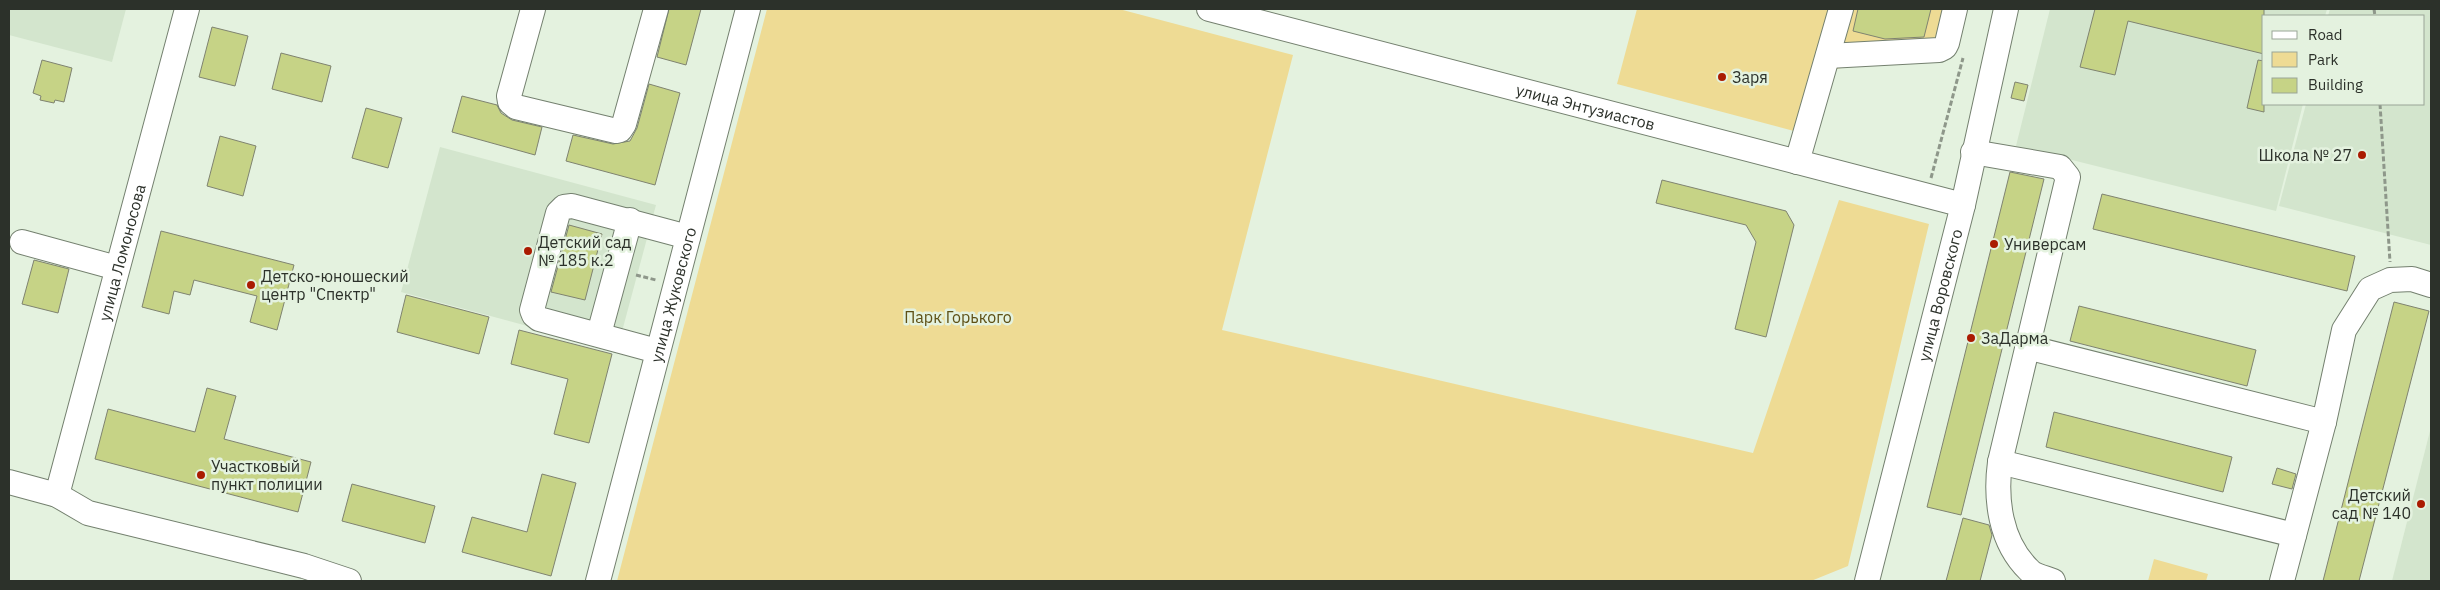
<svg xmlns="http://www.w3.org/2000/svg" width="2440" height="590" viewBox="0 0 2440 590" font-family="'IBM Plex Sans',sans-serif">
	<rect width="100%" height="100%" fill="#e4f2df"/>
	<g fill="#d3e5cd">
		<polygon points="9,9 126,9 112,62 9,35"/>
		<polygon points="2050,9 2327,9 2325,16 2264,16 2264,104 2303,104 2276,211 2016,146"/>
		<polygon points="2330,9 2431,9 2431,245 2279,206 2306,104 2424,104 2424,16 2328,16"/>
		<polygon points="440,147 656,205 617,350 401,292"/>
		<polygon points="2431,427 2431,581 2392,581"/>
	</g>
	<g fill="#eedb94">
		<polygon points="767,9 1119,9 1293,55 1222,330 1753,453 1839,200 1929,224 1848,566 1811,581 617,581"/>
		<polygon points="1637,9 1962,9 1951,53 1827,70 1809,135 1617,84"/>
		<polygon points="2154,559 2208,574 2206,581 2148,581"/>
	</g>
	<g fill="#c6d386" stroke="#7f8370">
		<polygon points="669,9 701,9 686,65 657,57"/>
		<polygon points="1858,9 1931,9 1924,37 1885,39 1853,31"/>
		<polygon points="2095,9 2264,9 2264,54 2128,21 2115,75 2080,67"/>
		<polygon points="212,27 248,36 235,86 199,77"/>
		<polygon points="281,53 331,66 322,102 272,89"/>
		<polygon points="42,60 72,68 64,102 55,100 54,103 40,100 41,96 33,93"/>
		<polygon points="2258,60 2264,61 2264,112 2247,108"/>
		<polygon points="2015,82 2028,85 2024,101 2011,98"/>
		<polygon points="649,84 680,93 655,185 566,161 573,135 613,144 630,141 637,128"/>
		<polygon points="462,96 497,105 501,113 512,120 542,127 535,155 452,132"/>
		<polygon points="366,108 402,118 388,168 352,158"/>
		<polygon points="220,136 256,146 243,196 207,186"/>
		<polygon points="2010,172 2044,179 1961,515 1927,507"/>
		<polygon points="1662,180 1786,211 1794,225 1766,337 1735,329 1756,242 1746,225 1656,203"/>
		<polygon points="2102,194 2355,256 2347,291 2093,229"/>
		<polygon points="569,225 602,234 585,300 551,292"/>
		<polygon points="161,231 294,265 277,330 250,322 257,296 194,280 190,295 174,291 169,314 142,307"/>
		<polygon points="34,260 69,269 58,313 22,304"/>
		<polygon points="406,295 489,317 479,354 397,332"/>
		<polygon points="2394,302 2429,311 2359,581 2323,581"/>
		<polygon points="2079,306 2256,350 2247,386 2070,341"/>
		<polygon points="519,330 612,354 589,443 554,434 568,379 511,364"/>
		<polygon points="207,388 236,396 224,439 311,462 298,512 95,459 108,409 195,432"/>
		<polygon points="2054,412 2232,457 2223,492 2046,447"/>
		<polygon points="2277,468 2296,474 2292,489 2272,484"/>
		<polygon points="542,474 576,483 551,576 462,552 472,517 527,532"/>
		<polygon points="352,484 435,506 425,543 342,521"/>
		<polygon points="1963,518 1989,525 1992,535 1980,581 1946,581"/>
	</g>
	<g fill="none" stroke-linecap="round" stroke-linejoin="round">
		<defs>
			<g id="minor">
				<polyline points="533,9 509,96 510,102 516,107 616,131 620,130 624,124 656,9"/>
				<path id="s1" d="M1209,9L1963,205"/>
				<polyline points="1828,56 1939,50 1945,47 1947,43 1955,9"/>
				<path d="M1973,152L2060,167L2068,177L2000,462C1995,499 2000,542 2029,570C2034,576 2046,578 2053,581"/>
				<polyline points="1797,162 1841,9"/>
				<polyline points="22,242 117,268"/>
				<polyline points="599,334 630,220"/>
				<polyline points="2027,347 2324,422"/>
				<polyline points="657,351 539,319 534,315 532,310 558,213 564,207 572,206 688,237"/>
				<polyline points="2000,462 2294,535"/>
				<polyline points="9,482 57,495 88,513 304,566 349,581"/>
				<path id="s2" d="M57,495L187,9"/>
				<path id="s3" d="M598,581L748,9"/>
				<path id="s4" d="M1867,581L1963,205L2006,9"/>
				<polyline points="2282,581 2324,422 2344,330 2370,289 2390,280 2412,279 2431,285"/>
			</g>
		</defs>
		<use href="#minor" stroke="#74806f" stroke-width="26"/>
		<g stroke="#8e978a" stroke-width="3" stroke-dasharray="5 2.5" stroke-linecap="butt">
			<polyline points="2374,9 2375,16"/>
			<polyline points="2380,104 2390,262"/>
			<polyline points="1931,178 1963,58"/>
			<polyline points="636,275 656,280"/>
		</g>
		<use href="#minor" stroke="#fff" stroke-width="24"/>
	</g>
	<g fill="#aa1b01" stroke="#e4f2df" stroke-width="2">
		<circle cx="1722" cy="77" r="5"/>
		<circle cx="2362" cy="155" r="5"/>
		<circle cx="1994" cy="244" r="5"/>
		<circle cx="528" cy="251" r="5"/>
		<circle cx="251" cy="285" r="5"/>
		<circle cx="1971" cy="338" r="5"/>
		<circle cx="201" cy="475" r="5"/>
		<circle cx="2421" cy="504" r="5"/>
	</g>
	<g text-anchor="middle" dominant-baseline="central" stroke-width="5" stroke-linejoin="round" paint-order="stroke">
		<g font-size="16" fill="#2c312a" stroke="#e4f2df" text-anchor="start">
			<text x="1732" y="77">Заря</text>
			<text x="2352" y="155" text-anchor="end">Школа № 27</text>
			<text x="538" y="242">Детский сад<tspan x="538" dy="18">№ 185 к.2</tspan></text>
			<text x="2004" y="244">Универсам</text>
			<text x="261" y="276">Детско-юношеский<tspan x="261" dy="18">центр "Спектр"</tspan></text>
			<text x="1981" y="338">ЗаДарма</text>
			<text x="211" y="466">Участковый<tspan x="211" dy="18">пункт полиции</tspan></text>
			<text x="2411" y="495" text-anchor="end">Детский<tspan x="2411" dy="18">сад № 140</tspan></text>
		</g>
		<g font-size="16" fill="#2c312a" stroke="#e4f2df">
			<text stroke="none"><textPath href="#s1" startOffset="389">улица Энтузиастов</textPath></text>
			<text stroke="none"><textPath href="#s2" startOffset="251">улица Ломоносова</textPath></text>
			<text stroke="none"><textPath href="#s3" startOffset="296">улица Жуковского</textPath></text>
			<text stroke="none"><textPath href="#s4" startOffset="295">улица Воровского</textPath></text>
		</g>
		<g font-size="16" fill="#5e5015" stroke="#e4f2df">
			<text x="958" y="317">Парк Горького</text>
		</g>
	</g>
	<rect width="2440" height="590" fill="none" stroke="#2c312a" stroke-width="20"/>
	<rect x="2262" y="15" width="162" height="90" fill="#e4f2df" stroke="#9aa597"/>
	<rect x="2272" y="31" width="25" height="8" fill="#ffffff" stroke="#9aa597"/>
	<text x="2308" y="40" font-size="15" fill="#2c312a">Road</text>
	<rect x="2272" y="52" width="25" height="15" fill="#eedb94" stroke="#9aa597"/>
	<text x="2308" y="65" font-size="15" fill="#2c312a">Park</text>
	<rect x="2272" y="78" width="25" height="15" fill="#c6d386" stroke="#9aa597"/>
	<text x="2308" y="90" font-size="15" fill="#2c312a">Building</text>
</svg>
